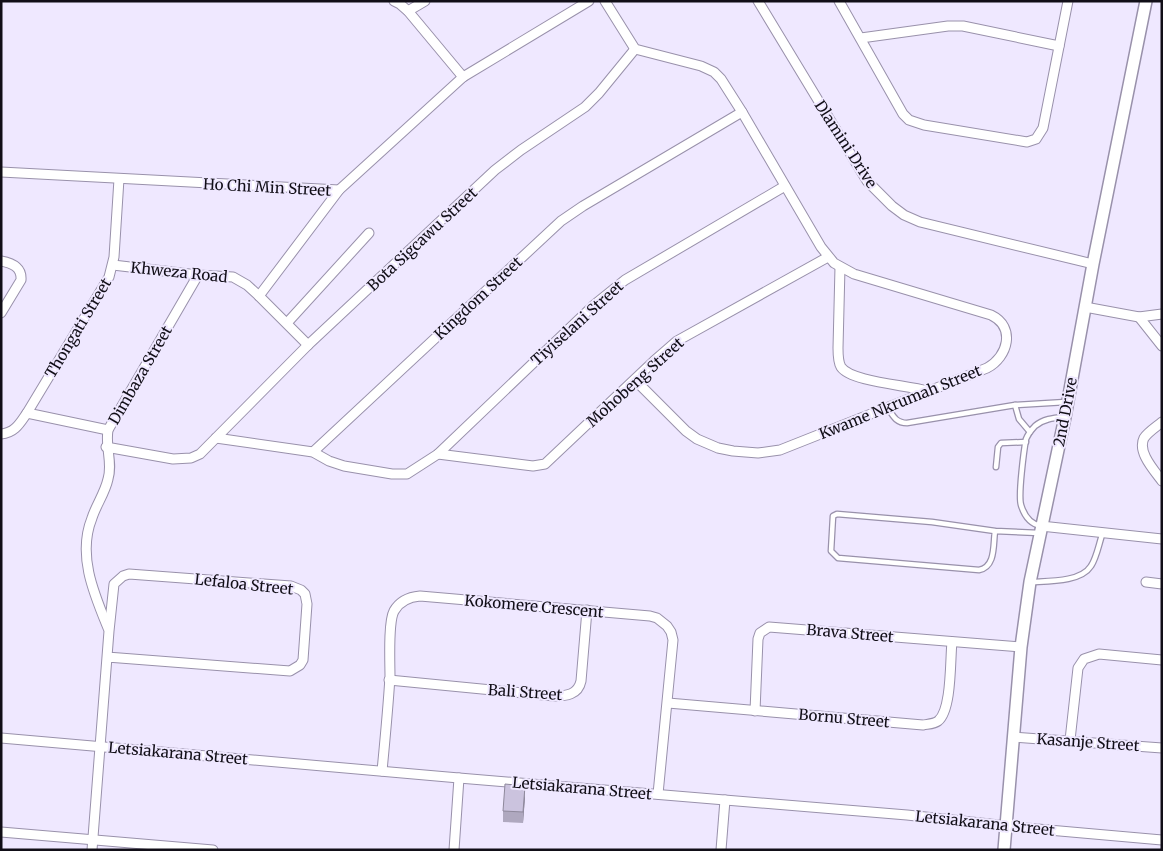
<svg xmlns="http://www.w3.org/2000/svg" width="1163" height="851" viewBox="0 0 1163 851" font-family="Merriweather,serif">
	<rect width="100%" height="100%" fill="#efe8ff"/>
	<g fill="none" stroke-linecap="round" stroke-linejoin="round">
		<defs>
			<g id="service">
				<polyline points="1015,405 1019,419 1030,432"/>
				<path d="M888,408C893,416 896,423 907,423L1015,405L1066,402"/>
				<polyline points="996,467 998,447 1001,443 1026,442"/>
				<path d="M1041,526C1030,524 1024,515 1021,505C1018,495 1024,450 1026,439C1028,434 1031,430 1035,426C1043,419 1053,418 1064,417"/>
				<path d="M995,531C993,544 996,567 979,570L838,558L831,551L833,516L837,514L932,522L995,531L1039,533"/>
				<path d="M1032,582C1049,581 1081,582 1091,566C1097,557 1099,543 1103,532"/>
			</g>
			<g id="minor">
				<polyline points="394,1 400,4 408,11 463,77"/>
				<path d="M605,1L635,49L701,66L714,72L721,79L742,112L821,247L834,263L854,274L991,315C1016,327 1008,357 987,368L780,450L758,453L733,451L718,448L697,439L686,431L635,380"/>
				<polyline points="758,1 867,181 892,206 904,215 920,222 1093,264"/>
				<polyline points="839,1 903,114 909,120 924,125 1027,142 1036,139 1043,128 1068,1"/>
				<polyline points="408,11 425,1"/>
				<polyline points="861,38 948,26 963,26 1059,46"/>
				<polyline points="1,172 339,190"/>
				<path d="M1,261C12,263 22,267 21,280L1,313"/>
				<polyline points="113,265 198,275 233,277 247,285 259,296 308,345"/>
				<path d="M840,267L838,348C838,355 838,362 841,367C851,382 908,385 927,391"/>
				<polyline points="259,296 339,190 463,77 589,1"/>
				<polyline points="1085,307 1139,317 1162,314"/>
				<polyline points="1139,317 1162,346"/>
				<polyline points="287,323 369,233"/>
				<polyline points="27,413 108,430"/>
				<path d="M1162,422C1156,427 1148,432 1144,438C1137,452 1154,470 1162,481"/>
				<path d="M1,434C15,433 20,423 27,413L109,277L114,257L119,179"/>
				<polyline points="216,438 313,452 329,461 344,466 392,474 407,474 438,454 594,305 625,280 785,186"/>
				<polyline points="106,447 173,459 191,458 200,454 308,345 495,170 521,150 585,107 599,93 635,49"/>
				<polyline points="313,452 561,221 583,206 742,112"/>
				<polyline points="438,454 533,466 545,464 654,361 677,341 828,257"/>
				<polyline points="1041,526 1162,539"/>
				<polyline points="1146,582 1162,584"/>
				<path d="M108,628C94,594 77,555 92,518C96,505 105,493 108,479C113,463 105,448 108,430L198,275"/>
				<path d="M389,680L554,696C566,696 578,695 581,681L587,610"/>
				<path d="M668,703L923,725C928,724 934,724 938,721C952,710 950,659 952,642"/>
				<polyline points="755,711 758,639 760,633 769,627 1021,647"/>
				<polyline points="1014,737 1162,748"/>
				<polyline points="1,738 459,778 907,815 1026,828 1162,840"/>
				<polyline points="1070,740 1078,668 1084,659 1099,654 1162,660"/>
				<path d="M382,771C385,740 388,708 390,677C390,663 388,622 394,611C399,602 409,597 420,596L650,616L657,618L667,626L671,632L673,640L658,794"/>
				<polyline points="1,832 213,850"/>
				<polyline points="92,850 109,631 114,584 123,576 129,574 291,586 301,590 305,594 307,604 303,660 300,665 290,671 107,657"/>
				<polyline points="454,850 459,778"/>
				<polyline points="721,850 725,800"/>
			</g>
			<polyline id="tertiary" points="1004,850 1021,647 1030,582 1065,417 1093,264 1146,1"/>
		</defs>
		<use href="#service" stroke="#9991ab" stroke-width="7"/>
		<use href="#minor" stroke="#9991ab" stroke-width="11"/>
		<use href="#tertiary" stroke="#9991ab" stroke-width="14"/>
		<use href="#service" stroke="#fff" stroke-width="4.5"/>
		<use href="#minor" stroke="#fff" stroke-width="9"/>
		<use href="#tertiary" stroke="#fff" stroke-width="11"/>
	</g>
	<polygon fill="#afa8bf" points="525,797 523,823 503,822 503,811"/>
	<polygon fill="#8e889b" points="525,786 525,797 523,823 523,812"/>
	<polygon fill="#cbc3de" stroke="#8e889b" points="505,784 525,786 523,812 503,811"/>
	<g text-anchor="middle" dominant-baseline="central" stroke-width="4" stroke-linejoin="round" paint-order="stroke">
		<g font-size="15" fill="#110e17" stroke="#efe8ff">
			<text transform="translate(846 144) rotate(57)">Dlamini Drive</text>
			<text transform="translate(267 187) rotate(3)">Ho Chi Min Street</text>
			<text transform="translate(422 239) rotate(-43)">Bota Sigcawu Street</text>
			<text transform="translate(179 272) rotate(6)">Khweza Road</text>
			<text transform="translate(478 298) rotate(-43)">Kingdom Street</text>
			<text transform="translate(577 323) rotate(-42)">Tiyiselani Street</text>
			<text transform="translate(78 328) rotate(-59)">Thongati Street</text>
			<text transform="translate(140 375) rotate(-60)">Dimbaza Street</text>
			<text transform="translate(635 382) rotate(-42)">Mohobeng Street</text>
			<text transform="translate(900 402) rotate(-22)">Kwame Nkrumah Street</text>
			<text transform="translate(1065 412) rotate(-79)">2nd Drive</text>
			<text transform="translate(244 584) rotate(6)">Lefaloa Street</text>
			<text transform="translate(534 606) rotate(5)">Kokomere Crescent</text>
			<text transform="translate(850 633) rotate(5)">Brava Street</text>
			<text transform="translate(525 692) rotate(4)">Bali Street</text>
			<text transform="translate(844 718) rotate(5)">Bornu Street</text>
			<text transform="translate(1088 742) rotate(4)">Kasanje Street</text>
			<text transform="translate(178 753) rotate(5)">Letsiakarana Street</text>
			<text transform="translate(582 788) rotate(5)">Letsiakarana Street</text>
			<text transform="translate(985 823) rotate(6)">Letsiakarana Street</text>
		</g>
	</g>
	<rect width="1163" height="851" fill="none" stroke="#110e17" stroke-width="5"/>
</svg>
